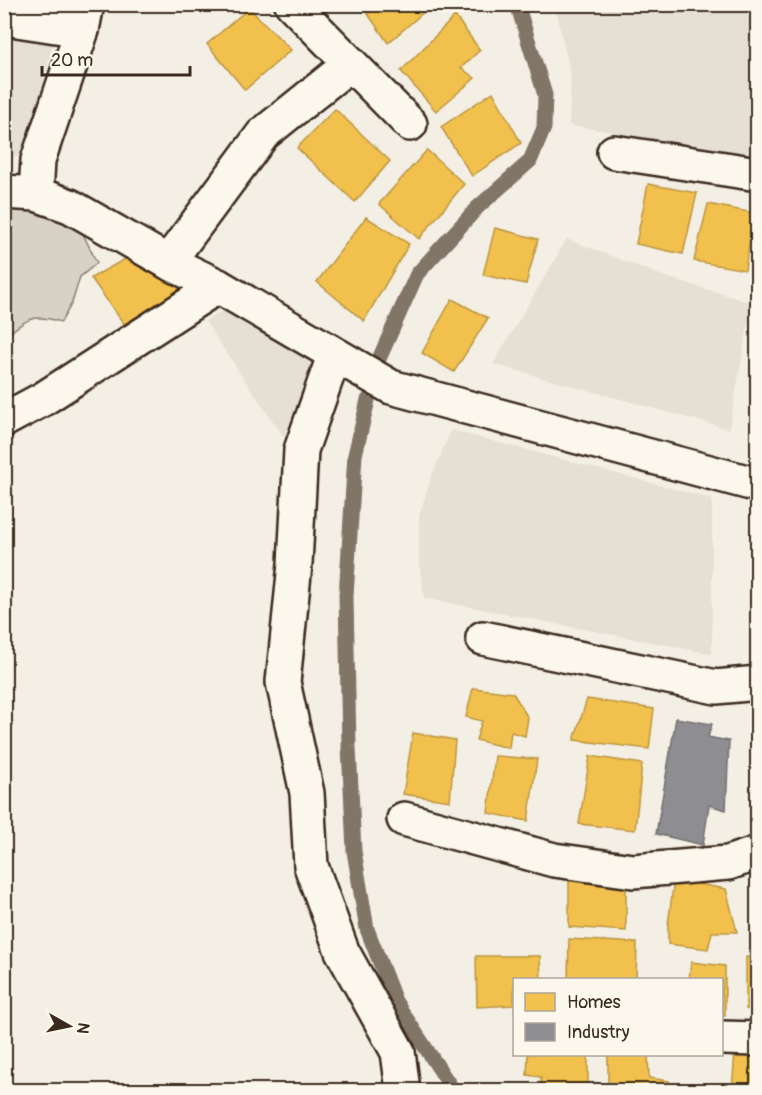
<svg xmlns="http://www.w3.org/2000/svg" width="762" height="1095" viewBox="0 0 762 1095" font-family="Pangolin,sans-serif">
	<rect width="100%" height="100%" fill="#f3efe4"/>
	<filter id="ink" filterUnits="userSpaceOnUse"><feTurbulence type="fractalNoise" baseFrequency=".0167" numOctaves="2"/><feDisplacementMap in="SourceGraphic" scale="12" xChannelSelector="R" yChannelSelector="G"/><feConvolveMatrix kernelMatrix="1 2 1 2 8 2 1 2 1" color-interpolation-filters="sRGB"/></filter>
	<g filter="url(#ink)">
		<g fill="#e5dfd4">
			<polygon points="555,5 757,5 757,156 569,125 571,76"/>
			<polygon points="5,28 54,38 25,157 5,157"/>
			<polygon points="567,239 663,276 752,303 729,429 493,364"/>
			<polygon points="229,307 317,358 295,426 283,436 205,321"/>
			<polygon points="451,430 712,499 712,654 424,598 419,557 419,516 431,478"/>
		</g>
		<path fill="#d8d1c6" stroke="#8a7e72" stroke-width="1.5" d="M5,203L68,218L83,234L97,263L80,277L72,303L61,322C33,313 26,319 5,337Z"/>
		<g fill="#f2c14e" stroke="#bb9440" stroke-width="1.5">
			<polygon points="361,4 417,4 425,11 388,43"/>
			<polygon points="249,8 291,50 245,90 207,44"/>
			<polygon points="455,16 480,50 461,68 475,78 436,111 401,71"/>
			<polygon points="493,92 521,143 472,176 441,127"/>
			<polygon points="335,109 390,161 355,202 297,148"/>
			<polygon points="427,150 464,184 419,239 379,204"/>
			<polygon points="648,184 697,193 683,254 636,244"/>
			<polygon points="708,204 754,213 745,270 694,261"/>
			<polygon points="366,217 409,244 364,321 317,282"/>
			<polygon points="495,228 538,239 526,284 483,275"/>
			<polygon points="132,255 190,288 124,324 91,278"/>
			<polygon points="452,299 488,318 454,372 422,353"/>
			<polygon points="473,688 513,693 528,718 525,736 511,732 509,748 476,740 482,721 466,717"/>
			<polygon points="587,699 654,709 649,749 574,740"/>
			<polygon points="413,733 455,740 450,801 403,794"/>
			<polygon points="495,756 537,759 528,821 488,813"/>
			<polygon points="590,756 642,764 635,830 579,824"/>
			<polygon points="569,876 626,882 626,931 569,927"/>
			<polygon points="674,880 726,889 737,932 712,932 708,949 668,944 668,925"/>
			<polygon points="569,939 637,943 636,980 568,980"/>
			<polygon points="476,956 540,956 541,980 514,980 514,1005 477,1007"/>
			<polygon points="746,957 758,958 758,1010 746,1009"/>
			<polygon points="691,962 725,966 725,1016 722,1016 722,980 689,980"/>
			<polygon points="735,1052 758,1054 758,1090 732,1090"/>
			<polygon points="528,1054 588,1054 588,1090 541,1090 541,1077 527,1075"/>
			<polygon points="608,1054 648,1054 649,1078 669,1081 670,1090 608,1090"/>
		</g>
		<polygon fill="#8d8d92" stroke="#746f6f" stroke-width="1.5" points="676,718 712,724 708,737 729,741 726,810 709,805 703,845 656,834"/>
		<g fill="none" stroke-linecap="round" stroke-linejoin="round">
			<g stroke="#817468" stroke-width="15">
				<polyline points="379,359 417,274 478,207 530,161 544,128 545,95 517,4"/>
				<polyline points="368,400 355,455 346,596 349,747 354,851 367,929 395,1001 453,1090"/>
			</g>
			<defs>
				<g id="minor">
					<polyline points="292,4 410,124"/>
					<polyline points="4,18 82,30"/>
					<polyline points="614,152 758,174"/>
					<polyline points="4,192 36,194 70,206 168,262 218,286 391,387 758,485"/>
					<polyline points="36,194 38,160 82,30 87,4"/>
					<polyline points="168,262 263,134 350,64"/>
					<polyline points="334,356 301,450 295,564 283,682 307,793 311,866 342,951 398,1052 403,1090"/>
					<polyline points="4,420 43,399 218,286"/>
					<polyline points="483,638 716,687 758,683"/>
					<polyline points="404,819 554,860 633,871 728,863 758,853"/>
					<polyline points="722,1038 758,1039"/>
				</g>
			</defs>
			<use href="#minor" stroke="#3b2a1e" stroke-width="38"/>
			<use href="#minor" stroke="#fbf7ec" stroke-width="33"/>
		</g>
	</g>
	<rect width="762" height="1095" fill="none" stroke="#fbf7ec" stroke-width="24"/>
	<rect x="12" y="12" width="738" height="1071" fill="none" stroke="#3b2a1e" stroke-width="2" filter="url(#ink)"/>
	<rect x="513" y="978" width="210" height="78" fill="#fbf7ec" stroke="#aea59a" stroke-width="1.5"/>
	<rect x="525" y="993" width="30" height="18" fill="#f2c14e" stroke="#aea59a" stroke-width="1.5"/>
	<text x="567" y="1008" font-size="18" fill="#3b2a1e">Homes</text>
	<rect x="525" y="1023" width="30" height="18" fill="#8d8d92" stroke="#aea59a" stroke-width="1.5"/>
	<text x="567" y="1038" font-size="18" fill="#3b2a1e">Industry</text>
	<g transform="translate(69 1026) rotate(99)" stroke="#fbf7ec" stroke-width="4.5" paint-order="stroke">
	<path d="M0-4.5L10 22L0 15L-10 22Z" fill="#3b2a1e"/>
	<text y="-9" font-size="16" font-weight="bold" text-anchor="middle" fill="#3b2a1e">N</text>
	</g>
	<path d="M42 66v9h148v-9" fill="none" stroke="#3b2a1e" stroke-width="3"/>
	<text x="51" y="66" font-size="18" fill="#3b2a1e" stroke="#fbf7ec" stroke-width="4.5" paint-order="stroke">20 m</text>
</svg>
